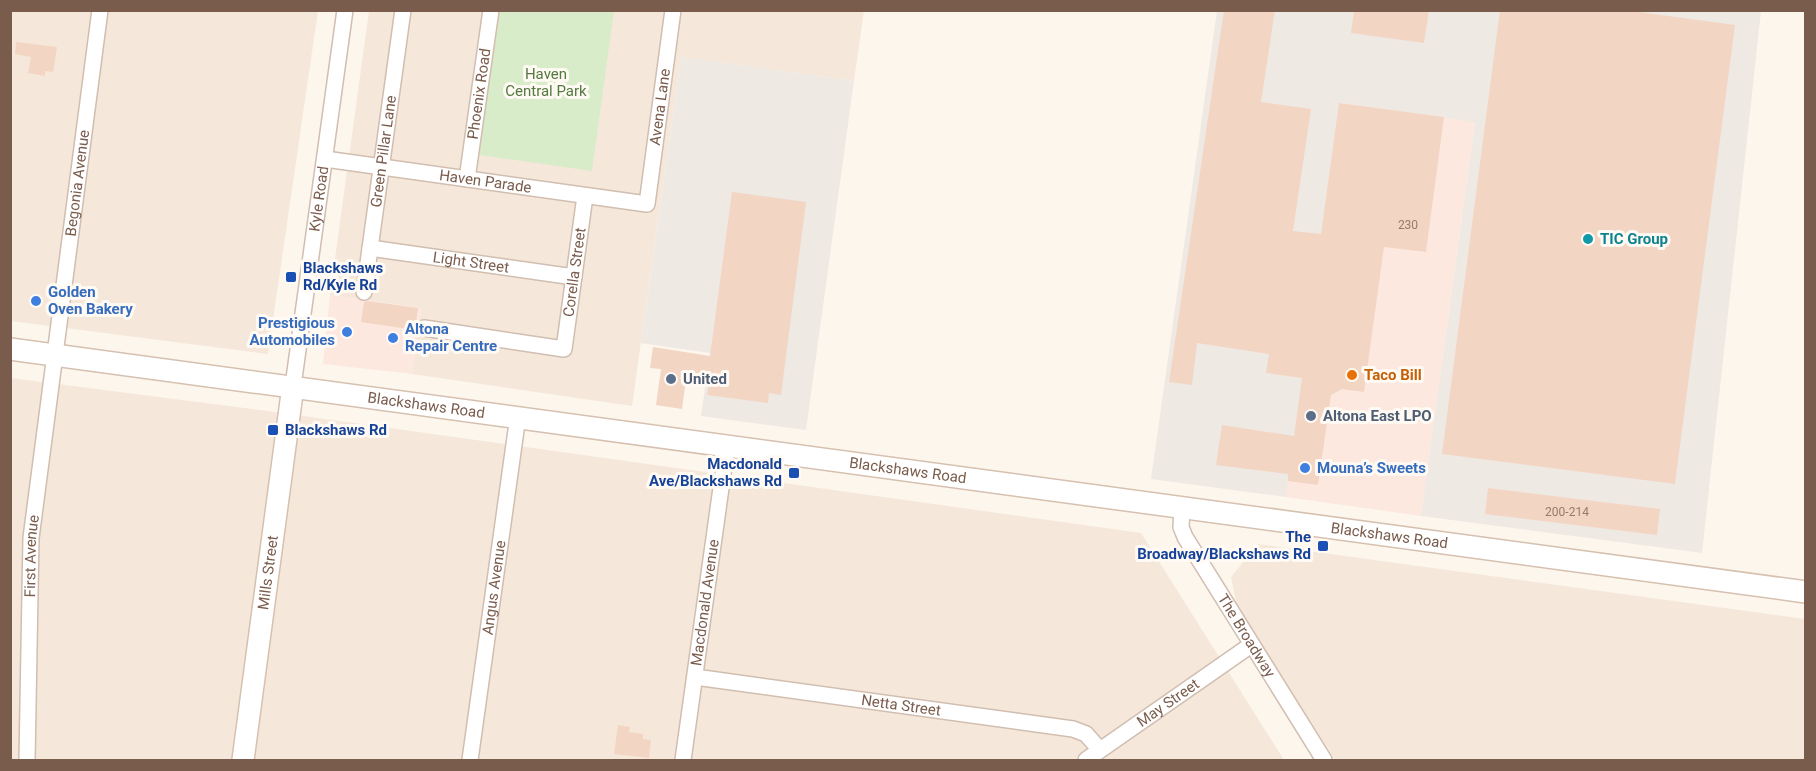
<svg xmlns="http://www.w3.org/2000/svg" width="1816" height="771" viewBox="0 0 1816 771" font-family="Roboto,sans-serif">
	<rect width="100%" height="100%" fill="#fdf6ec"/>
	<g fill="#f5e8da">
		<polygon points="11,11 318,11 268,354 11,321"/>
		<polygon points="369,11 864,11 854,81 681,57 632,406 412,374 421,308 330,295"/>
		<polygon points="11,378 268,411 1141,533 1284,760 11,760"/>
		<polygon points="1258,544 1805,619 1805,760 1335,760 1238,611 1231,577"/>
	</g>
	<g fill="#fde8e0">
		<polygon points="1339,103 1475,121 1421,516 1286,497"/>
		<polygon points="330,295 422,308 412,374 323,364"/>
	</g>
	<g fill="#efe9e4">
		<polygon points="1217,11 1761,11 1702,553 1421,516 1475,122 1340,103 1286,497 1151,479"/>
		<polygon points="681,57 854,81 806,430 701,416 710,353 641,343"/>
	</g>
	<polygon fill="#d8ecc9" points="498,11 614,11 592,171 479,155"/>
	<g fill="#f3d5c3">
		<polygon points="1224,10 1275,10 1261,102 1311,109 1293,231 1321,234 1339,103 1444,117 1426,252 1384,247 1364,392 1342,389 1331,395 1318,485 1288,481 1288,474 1216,465 1222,425 1294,436 1302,378 1266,373 1269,354 1197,343 1192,385 1169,382"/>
		<polygon points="1354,10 1429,10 1424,43 1351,33"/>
		<polygon points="1500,10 1624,10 1735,25 1675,484 1442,454"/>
		<polygon points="16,42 57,47 53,72 45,71 45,76 28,73 31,57 15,54"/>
		<polygon points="732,192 806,202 781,395 769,393 768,403 707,395 709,382 686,379 682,409 656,405 661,369 650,368 653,347 710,356"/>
		<polygon points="367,301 418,308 415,330 361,322 364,302"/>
		<polygon points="1488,488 1660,509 1657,535 1485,514"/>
		<polygon points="618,725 630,727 629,732 643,734 643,739 651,740 649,758 614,754"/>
	</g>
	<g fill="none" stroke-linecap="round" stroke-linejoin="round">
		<defs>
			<g id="street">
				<path id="s1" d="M325,159L647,204L673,10"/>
				<path id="s2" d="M467,179L491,10"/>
				<path id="s3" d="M370,248L574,277"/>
				<path id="s4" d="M364,292L403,10"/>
				<path id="s5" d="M424,328L564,349L585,196"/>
				<path id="s6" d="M293,386L345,10"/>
				<path id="s7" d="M1182,507L1181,527L1185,537L1324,760"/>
				<path id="s8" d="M695,677L1073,729L1086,734L1100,750"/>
				<path id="s9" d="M27,760L31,538L100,10"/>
				<path id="s10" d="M470,760L518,416"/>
				<path id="s11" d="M683,760L727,445"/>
				<path id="s12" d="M1086,760L1251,645"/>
			</g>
			<g id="secondary">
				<path id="s13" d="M10,349L1806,592"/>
				<path id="s14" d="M243,760L293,386"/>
			</g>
		</defs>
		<use href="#street" stroke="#d1beb0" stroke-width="18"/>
		<use href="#secondary" stroke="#d6c0b0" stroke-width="24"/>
		<use href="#street" stroke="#fff" stroke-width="15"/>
		<use href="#secondary" stroke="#fff" stroke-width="21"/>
	</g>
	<circle fill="#0f9aa8" stroke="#fffaf3" stroke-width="2" cx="1588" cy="239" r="6"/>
	<g fill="#1a4fb4" stroke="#fffaf3" stroke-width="2">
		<rect x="285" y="271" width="12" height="12" rx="3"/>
		<rect x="267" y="424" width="12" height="12" rx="3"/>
		<rect x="788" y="467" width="12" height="12" rx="3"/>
		<rect x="1317" y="540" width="12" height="12" rx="3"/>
	</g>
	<g fill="#3f7fe0" stroke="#fffaf3" stroke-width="2">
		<circle cx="36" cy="301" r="6"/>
		<circle cx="347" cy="332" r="6"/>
		<circle cx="393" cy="338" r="6"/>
		<circle cx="1305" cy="468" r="6"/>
	</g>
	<circle fill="#e8710a" stroke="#fffaf3" stroke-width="2" cx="1352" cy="375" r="6"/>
	<g fill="#5c6f8a" stroke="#fffaf3" stroke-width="2">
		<circle cx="671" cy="379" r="6"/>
		<circle cx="1311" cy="416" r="6"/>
	</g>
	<g text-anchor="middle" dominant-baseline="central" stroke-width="6" stroke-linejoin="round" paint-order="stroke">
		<g font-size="12" fill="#987a6a">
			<text x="1408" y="225">230</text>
			<text x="1567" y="512">200-214</text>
		</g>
		<g font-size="15" fill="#537a41" stroke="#fffaf3">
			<text x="546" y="74">Haven<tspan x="546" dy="17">Central Park</tspan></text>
		</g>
		<g font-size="15" fill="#7a5c4d" stroke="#fffaf3">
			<text stroke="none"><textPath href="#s2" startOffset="86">Phoenix Road</textPath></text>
			<text stroke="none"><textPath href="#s1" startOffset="423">Avena Lane</textPath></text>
			<text stroke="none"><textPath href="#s4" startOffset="142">Green Pillar Lane</textPath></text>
			<text stroke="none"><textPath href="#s9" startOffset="580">Begonia Avenue</textPath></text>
			<text stroke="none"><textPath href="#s1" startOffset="162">Haven Parade</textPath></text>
			<text stroke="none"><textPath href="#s6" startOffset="189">Kyle Road</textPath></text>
			<text stroke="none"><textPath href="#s3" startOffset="102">Light Street</textPath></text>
			<text stroke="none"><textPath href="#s5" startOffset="219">Corella Street</textPath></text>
			<text stroke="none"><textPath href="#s13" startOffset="420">Blackshaws Road</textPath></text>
			<text stroke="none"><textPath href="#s13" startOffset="906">Blackshaws Road</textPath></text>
			<text stroke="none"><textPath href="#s13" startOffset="1392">Blackshaws Road</textPath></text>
			<text stroke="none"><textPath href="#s9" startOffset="204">First Avenue</textPath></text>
			<text stroke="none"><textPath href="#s14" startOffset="189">Mills Street</textPath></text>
			<text stroke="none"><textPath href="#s10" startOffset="174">Angus Avenue</textPath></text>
			<text stroke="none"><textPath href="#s11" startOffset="159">Macdonald Avenue</textPath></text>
			<text stroke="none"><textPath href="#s7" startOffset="147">The Broadway</textPath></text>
			<text stroke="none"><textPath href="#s12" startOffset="100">May Street</textPath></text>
			<text stroke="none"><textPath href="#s8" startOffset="208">Netta Street</textPath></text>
		</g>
		<g font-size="15" font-weight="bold" fill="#0d838f" stroke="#fffaf3" text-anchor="start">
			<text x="1600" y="239">TIC Group</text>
		</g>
		<g font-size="15" font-weight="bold" fill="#164399" stroke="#fffaf3" text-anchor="start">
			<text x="303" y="268">Blackshaws<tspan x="303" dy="17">Rd/Kyle Rd</tspan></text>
			<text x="285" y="430">Blackshaws Rd</text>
			<text x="782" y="464" text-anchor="end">Macdonald<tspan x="782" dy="17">Ave/Blackshaws Rd</tspan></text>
			<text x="1311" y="537" text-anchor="end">The<tspan x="1311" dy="17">Broadway/Blackshaws Rd</tspan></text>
		</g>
		<g font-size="15" font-weight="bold" fill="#366cbe" stroke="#fffaf3" text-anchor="start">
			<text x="48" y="292">Golden<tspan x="48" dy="17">Oven Bakery</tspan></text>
			<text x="335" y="323" text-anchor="end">Prestigious<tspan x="335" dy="17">Automobiles</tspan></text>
			<text x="405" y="329">Altona<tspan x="405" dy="17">Repair Centre</tspan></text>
			<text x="1317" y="468">Mouna’s Sweets</text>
		</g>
		<g font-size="15" font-weight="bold" fill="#c56008" stroke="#fffaf3" text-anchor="start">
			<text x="1364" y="375">Taco Bill</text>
		</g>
		<g font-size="15" font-weight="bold" fill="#4e5e75" stroke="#fffaf3" text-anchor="start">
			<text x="683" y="379">United</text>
			<text x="1323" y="416">Altona East LPO</text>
		</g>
	</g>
	<rect width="1816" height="771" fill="none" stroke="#7a5c4d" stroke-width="24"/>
</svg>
